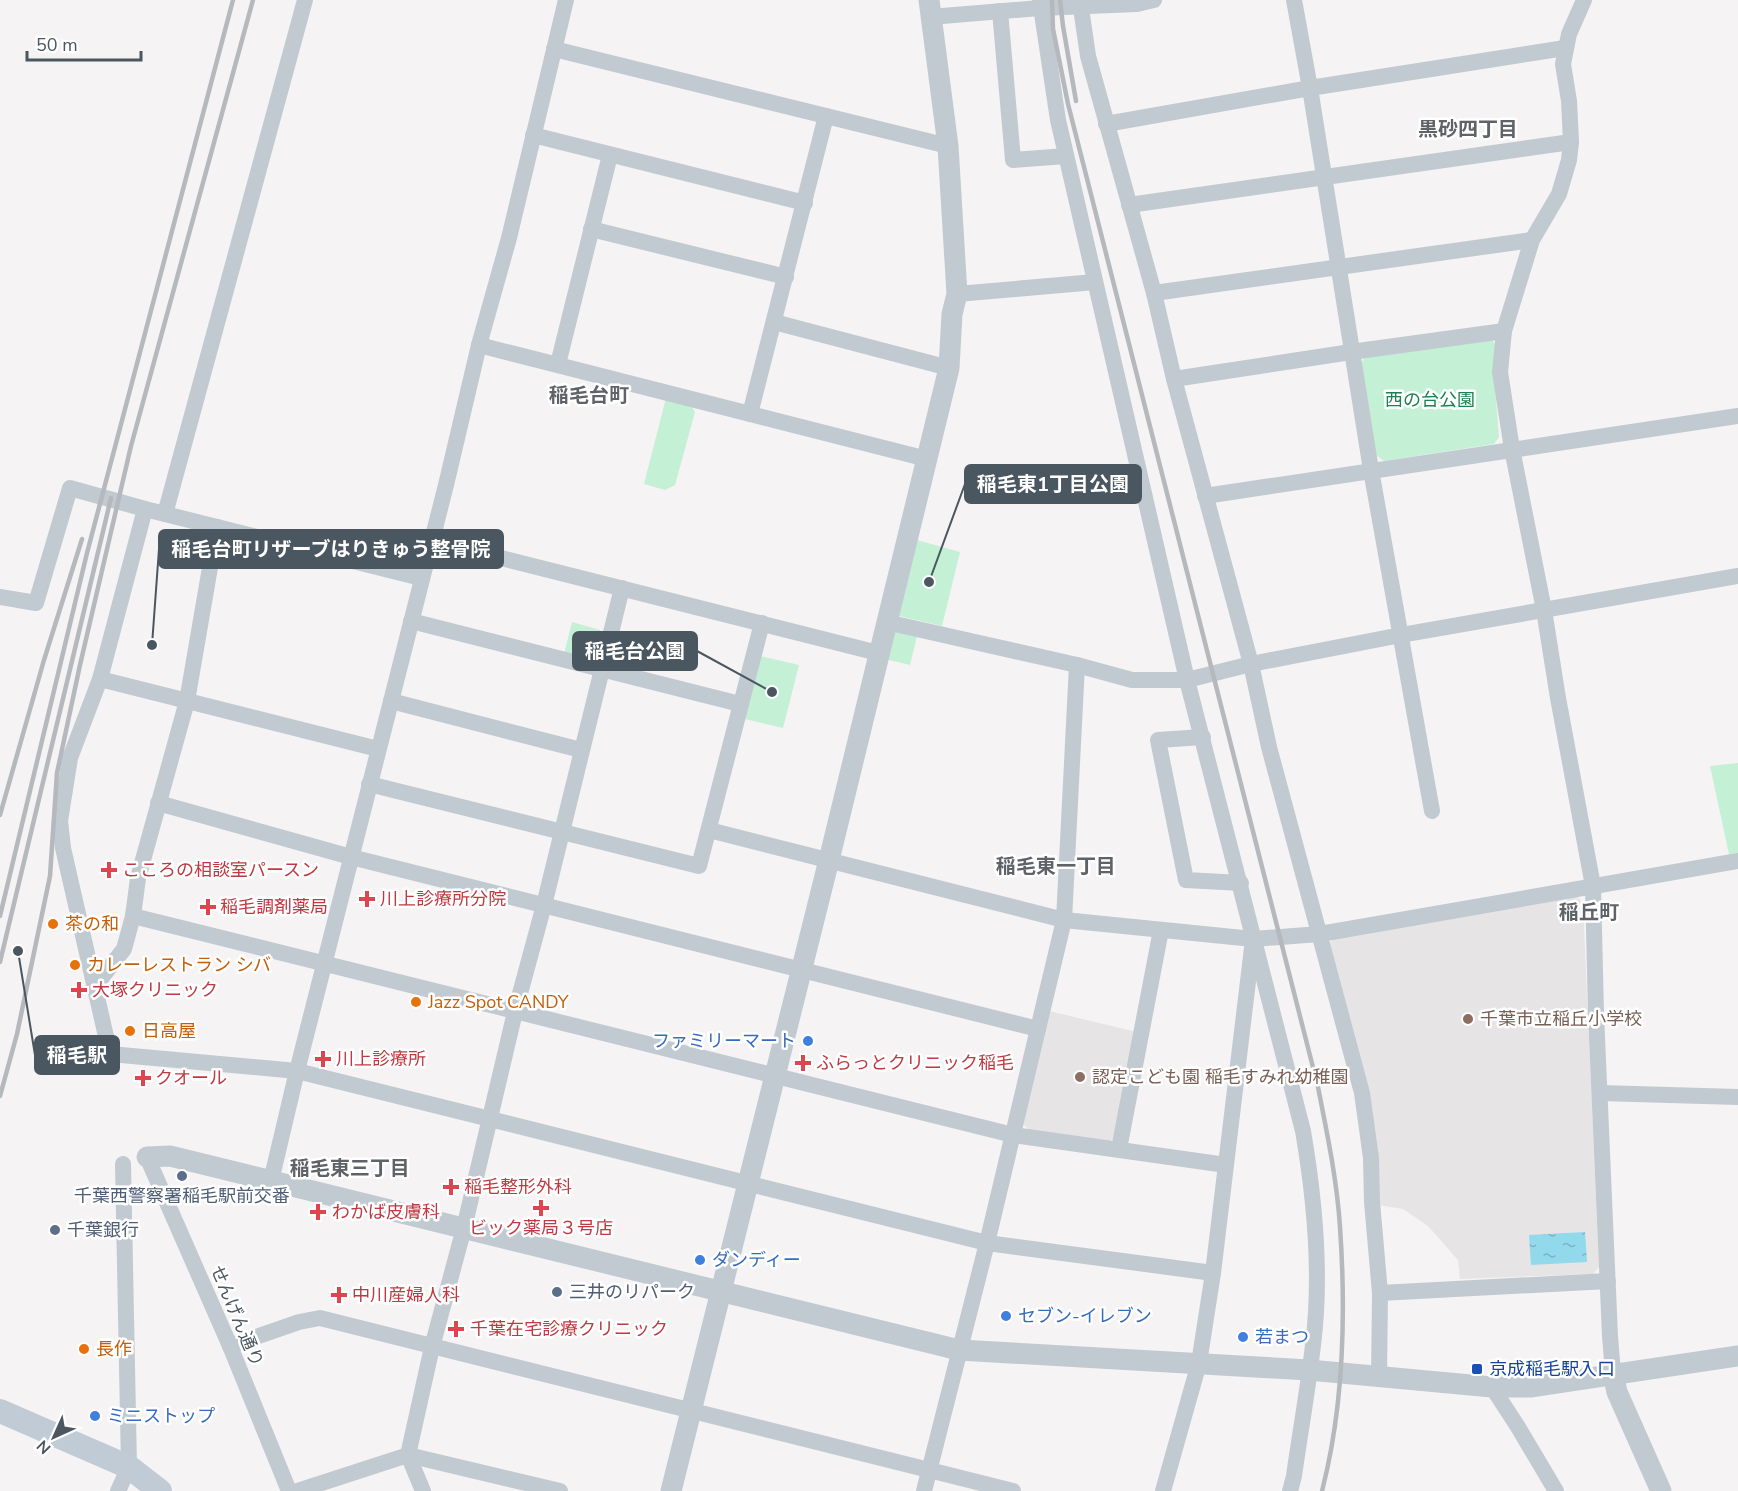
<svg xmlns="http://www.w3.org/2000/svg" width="1738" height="1491" viewBox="0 0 1738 1491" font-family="'Nunito Sans','Noto Sans JP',sans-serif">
	<defs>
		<pattern id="water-ripples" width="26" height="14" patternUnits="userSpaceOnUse" patternTransform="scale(1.5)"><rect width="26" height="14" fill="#92d9ec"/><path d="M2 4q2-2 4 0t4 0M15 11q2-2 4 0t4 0" fill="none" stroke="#79b3c3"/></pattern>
	</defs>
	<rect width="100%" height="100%" fill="#f5f3f3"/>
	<g fill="#e6e4e5">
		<polygon points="1576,896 1583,903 1599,1267 1593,1274 1460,1279 1458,1260 1428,1226 1403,1209 1378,1205 1328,946 1334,937"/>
		<polygon points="1049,1011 1137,1032 1119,1133 1110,1141 1029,1130 1021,1122"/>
	</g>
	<g fill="#c4f0d5">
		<polygon points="1490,337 1496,345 1495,387 1499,437 1494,444 1384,461 1376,455 1360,366 1365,356"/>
		<polygon points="666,398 690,404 695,412 675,485 665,490 644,484"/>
		<polygon points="917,540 960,552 942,626 899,616"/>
		<polygon points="572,622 600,630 595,652 583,659 564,654"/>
		<polygon points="896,631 917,636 910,665 885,659 891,634"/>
		<polygon points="760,656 799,665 783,728 745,719"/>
		<polygon points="1738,763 1738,853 1729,854 1710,766"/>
	</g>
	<polygon fill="url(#water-ripples)" points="1585,1232 1587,1262 1531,1265 1529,1235"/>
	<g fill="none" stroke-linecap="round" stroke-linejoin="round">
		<g stroke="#c1cad1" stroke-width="16">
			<path d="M1040,0L1058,120L1187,680L1303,1131C1315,1201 1322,1274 1313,1345C1308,1389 1300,1433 1294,1476L1290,1491"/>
			<polyline points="1294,0 1310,88 1371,470 1432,811"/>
			<polyline points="1584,0 1569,34 1563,64 1569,101 1571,142 1569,160 1559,194 1532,240 1504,331 1500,372 1512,449 1544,610 1558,698 1593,886 1596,1014 1610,1336 1613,1373"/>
			<polyline points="1081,8 1088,56 1154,293 1174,379 1251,664 1269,747 1362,1093 1371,1158 1372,1202 1380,1293 1379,1376"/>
			<polyline points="1000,11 1013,160 1066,156"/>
			<polyline points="930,17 1040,8 1137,4 1154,0"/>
			<polyline points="554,49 948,146"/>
			<polyline points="1106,124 1310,88 1565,48"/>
			<polyline points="533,135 805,203"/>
			<polyline points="1129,205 1571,142"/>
			<polyline points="591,229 786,277"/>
			<polyline points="1154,293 1532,240"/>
			<polyline points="957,294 1095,282"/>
			<polyline points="774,322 949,368"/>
			<polyline points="479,345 927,459"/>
			<polyline points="558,364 610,155"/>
			<polyline points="1174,379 1351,352 1504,331"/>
			<polyline points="750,414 826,116"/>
			<polyline points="1205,496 1738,416"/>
			<polyline points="145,509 100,679 70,758 60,821 63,848 110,1054 297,1071 987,1243 1213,1273"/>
			<polyline points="165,514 305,0"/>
			<polyline points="430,540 878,653"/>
			<polyline points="0,597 36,603 70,488 145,509 421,578"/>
			<polyline points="411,621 740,704"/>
			<polyline points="886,622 1077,665 1132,680 1187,680 1251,664 1401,635 1738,576"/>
			<polyline points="100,679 378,749"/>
			<polyline points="391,701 581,750"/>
			<polyline points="1203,737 1158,740 1186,880 1241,883"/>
			<polyline points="369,784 699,866 762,623"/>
			<polyline points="158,803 351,857 1038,1029"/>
			<polyline points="709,830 1064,920 1253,939 1320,934 1738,861"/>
			<polyline points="133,916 1013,1135 1226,1165"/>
			<polyline points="95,986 124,949 133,916 138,878 187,701 217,527"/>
			<polyline points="1600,1093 1738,1097"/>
			<polyline points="1119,1149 1161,930"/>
			<polyline points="147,1157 230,1346 289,1491"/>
			<polyline points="271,1181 297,1071 446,485 479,345 509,238 566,0"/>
			<polyline points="1380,1293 1608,1281"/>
			<polyline points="230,1346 299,1322 320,1318 1013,1491"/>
			<polyline points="1492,1387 1518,1427 1556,1491"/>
			<polyline points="118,1491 129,1467 123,1164"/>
			<polyline points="297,1491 408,1455 560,1491"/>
			<polyline points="423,1491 408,1455 432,1347 464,1228 515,1012 544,905 622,588"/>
			<polyline points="924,1491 987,1243 1064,920 1077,665"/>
			<polyline points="1163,1491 1199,1363 1213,1273 1252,948"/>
		</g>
		<g stroke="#c1cad1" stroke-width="21">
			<polyline points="147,1157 170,1156 959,1350 1309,1370 1492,1387 1530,1387 1738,1356"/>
			<polyline points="1613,1373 1617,1392 1661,1491"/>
			<polyline points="671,1491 829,860 949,368 952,314 957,294 948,146 929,0"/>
		</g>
		<polyline stroke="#c1cbd5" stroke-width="24" points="0,1411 129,1467 160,1491"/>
		<g stroke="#b5b8bd" stroke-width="4.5">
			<path d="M1052,0L1053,29L1068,104L1318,1087C1327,1133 1337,1180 1340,1227C1346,1314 1344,1406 1322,1491"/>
			<polyline points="1060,0 1063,26 1076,101"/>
			<polyline points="0,815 44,660 82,539"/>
			<polyline points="0,916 87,553 233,0"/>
			<polyline points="0,962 111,498"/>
			<polyline points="0,1096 17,1034 50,876 57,773 80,665 131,446 253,0"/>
		</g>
	</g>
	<g fill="#e0444e" stroke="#fff" stroke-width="2">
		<path d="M106 861h6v6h6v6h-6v6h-6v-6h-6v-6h6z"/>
		<path d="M364 890h6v6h6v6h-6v6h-6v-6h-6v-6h6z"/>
		<path d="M205 898h6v6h6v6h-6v6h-6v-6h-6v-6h6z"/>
		<path d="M76 981h6v6h6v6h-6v6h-6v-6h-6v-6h6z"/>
		<path d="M320 1050h6v6h6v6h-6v6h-6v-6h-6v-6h6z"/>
		<path d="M800 1054h6v6h6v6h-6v6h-6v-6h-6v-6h6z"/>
		<path d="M140 1069h6v6h6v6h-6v6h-6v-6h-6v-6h6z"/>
		<path d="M448 1178h6v6h6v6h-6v6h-6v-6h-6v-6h6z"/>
		<path d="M538 1199h6v6h6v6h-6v6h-6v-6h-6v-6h6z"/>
		<path d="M315 1203h6v6h6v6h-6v6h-6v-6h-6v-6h6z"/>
		<path d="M336 1286h6v6h6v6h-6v6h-6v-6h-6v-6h6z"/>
		<path d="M453 1320h6v6h6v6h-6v6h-6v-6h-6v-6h6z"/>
	</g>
	<g fill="#e8710a" stroke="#fff" stroke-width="2">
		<circle cx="53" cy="924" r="6"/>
		<circle cx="75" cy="965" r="6"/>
		<circle cx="416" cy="1002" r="6"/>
		<circle cx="130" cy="1031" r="6"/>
		<circle cx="84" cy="1349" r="6"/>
	</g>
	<g fill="#8d6e63" stroke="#fff" stroke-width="2">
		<circle cx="1468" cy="1019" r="6"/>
		<circle cx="1080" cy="1077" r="6"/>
	</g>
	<g fill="#3f7fe0" stroke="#fff" stroke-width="2">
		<circle cx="808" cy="1041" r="6"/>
		<circle cx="700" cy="1260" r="6"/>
		<circle cx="1006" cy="1316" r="6"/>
		<circle cx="1243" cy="1337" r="6"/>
		<circle cx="95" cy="1416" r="6"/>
	</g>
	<g fill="#5c6f8a" stroke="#fff" stroke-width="2">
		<circle cx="182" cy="1176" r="6"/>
		<circle cx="55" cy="1230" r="6"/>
		<circle cx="557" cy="1292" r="6"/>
	</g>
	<rect fill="#1a4fb4" stroke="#fff" stroke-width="2" x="1471" y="1363" width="12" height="12" rx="3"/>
	<g text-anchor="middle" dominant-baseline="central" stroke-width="5" stroke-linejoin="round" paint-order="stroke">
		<g font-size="18" fill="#1a834f" stroke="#fff">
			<text x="1430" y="400">西の台公園</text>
		</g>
		<g font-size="18" fill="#be3a42" stroke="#fff" text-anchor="start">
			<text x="122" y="870">こころの相談室パースン</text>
			<text x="380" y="899">川上診療所分院</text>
			<text x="220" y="907">稲毛調剤薬局</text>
			<text x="92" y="990">大塚クリニック</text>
			<text x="336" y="1059">川上診療所</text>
			<text x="816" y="1063">ふらっとクリニック稲毛</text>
			<text x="155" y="1078">クオール</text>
			<text x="464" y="1187">稲毛整形外科</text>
			<text x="332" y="1212">わかば皮膚科</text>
			<text x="541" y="1228" text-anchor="middle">ビック薬局３号店</text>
			<text x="352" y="1295">中川産婦人科</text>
			<text x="470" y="1329">千葉在宅診療クリニック</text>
		</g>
		<g font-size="18" fill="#c56008" stroke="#fff" text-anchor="start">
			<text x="65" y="924">茶の和</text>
			<text x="87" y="965">カレーレストラン シバ</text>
			<text x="428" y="1002">Jazz Spot CANDY</text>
			<text x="142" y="1031">日高屋</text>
			<text x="96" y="1349">長作</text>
		</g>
		<g font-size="18" fill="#785e54" stroke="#fff" text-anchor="start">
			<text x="1480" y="1019">千葉市立稲丘小学校</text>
			<text x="1092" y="1077">認定こども園 稲毛すみれ幼稚園</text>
		</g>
		<g font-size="18" fill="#366cbe" stroke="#fff" text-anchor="start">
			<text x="796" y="1041" text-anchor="end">ファミリーマート</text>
			<text x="712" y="1260">ダンディー</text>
			<text x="1018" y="1316">セブン-イレブン</text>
			<text x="1255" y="1337">若まつ</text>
			<text x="107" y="1416">ミニストップ</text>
		</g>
		<g font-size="18" fill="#4e5e75" stroke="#fff" text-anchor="start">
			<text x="182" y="1196" text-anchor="middle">千葉西警察署稲毛駅前交番</text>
			<text x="67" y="1230">千葉銀行</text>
			<text x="569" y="1292">三井のリパーク</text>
		</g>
		<g font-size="18" fill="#4a5660" stroke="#fff">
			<text transform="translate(237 1316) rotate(67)">せんげん通り</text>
		</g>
		<g font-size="18" fill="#164399" stroke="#fff" text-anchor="start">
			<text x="1489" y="1369">京成稲毛駅入口</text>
		</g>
		<g font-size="20" font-weight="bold" fill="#5f6368" stroke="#fff">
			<text x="1468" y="129">黒砂四丁目</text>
			<text x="589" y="395">稲毛台町</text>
			<text x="1056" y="866">稲毛東一丁目</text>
			<text x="1589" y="912">稲丘町</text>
			<text x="350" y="1168">稲毛東三丁目</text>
		</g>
	</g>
	<path fill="none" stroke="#4a5660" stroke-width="2" d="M929 582L965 484M152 645L159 549M772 692L697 651M18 951L35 1055"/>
	<g fill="#4a5660" stroke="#fff" stroke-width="2">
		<circle cx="929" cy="582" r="6"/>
		<circle cx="152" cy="645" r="6"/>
		<circle cx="772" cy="692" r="6"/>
		<circle cx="18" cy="951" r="6"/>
	</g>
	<g fill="#4a5660" stroke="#4a5660" stroke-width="2">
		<rect x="965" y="465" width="176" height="38" rx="6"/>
		<rect x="159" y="530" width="344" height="38" rx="6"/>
		<rect x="573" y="632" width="124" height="38" rx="6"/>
		<rect x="35" y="1036" width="84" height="38" rx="6"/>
	</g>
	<g font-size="20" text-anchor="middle" font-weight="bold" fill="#fff">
		<text x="1053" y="491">稲毛東1丁目公園</text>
		<text x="331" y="556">稲毛台町リザーブはりきゅう整骨院</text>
		<text x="635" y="658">稲毛台公園</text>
		<text x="77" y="1062">稲毛駅</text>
	</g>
	<g transform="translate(54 1437) rotate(225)" stroke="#ffffff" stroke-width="4.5" paint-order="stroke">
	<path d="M0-4.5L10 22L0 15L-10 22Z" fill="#4a5660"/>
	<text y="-9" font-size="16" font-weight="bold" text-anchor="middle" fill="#4a5660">N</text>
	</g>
	<path d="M27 51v9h114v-9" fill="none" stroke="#4a5660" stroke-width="3"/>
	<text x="36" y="51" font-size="18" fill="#4a5660" stroke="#ffffff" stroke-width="4.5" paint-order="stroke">50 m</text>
</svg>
